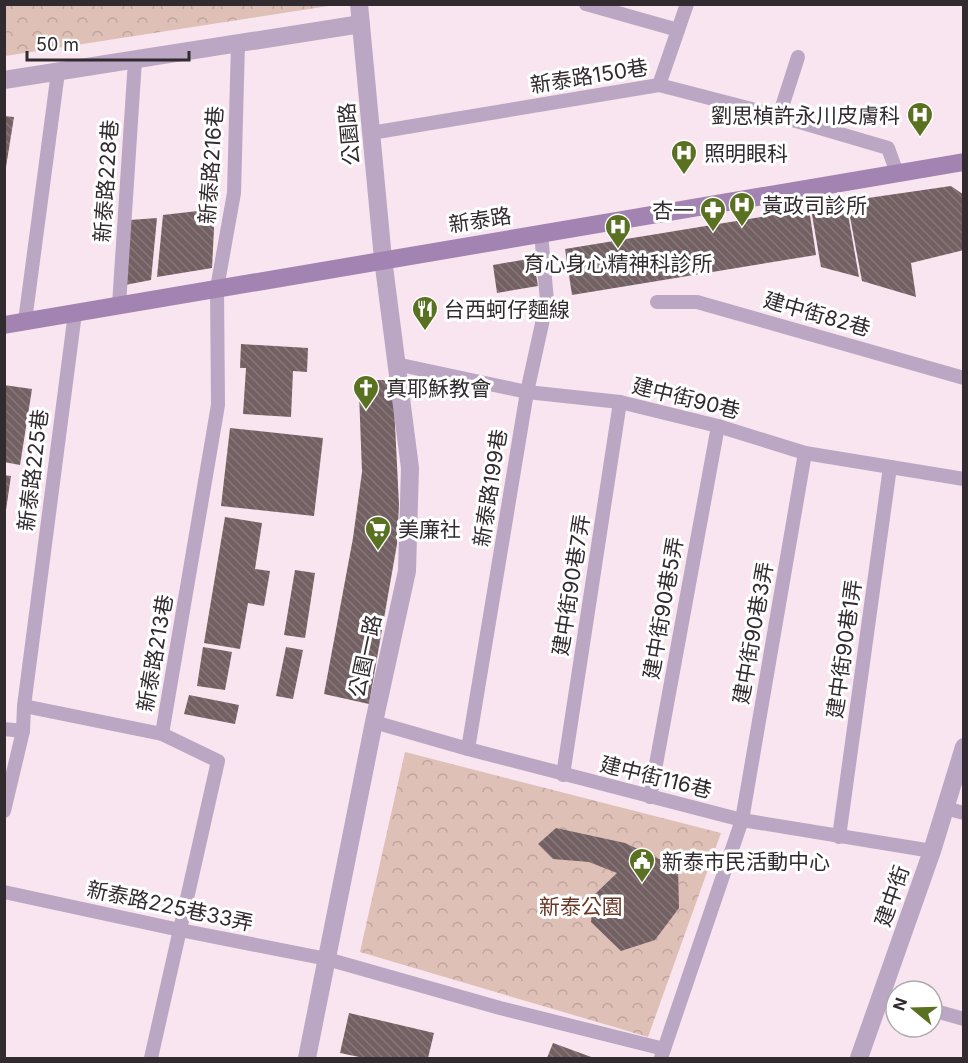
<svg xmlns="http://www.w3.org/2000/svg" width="968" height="1063" viewBox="0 0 968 1063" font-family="Inter,'Noto Sans TC',sans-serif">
	<defs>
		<pattern id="park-crowns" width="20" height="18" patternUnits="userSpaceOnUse" patternTransform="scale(1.5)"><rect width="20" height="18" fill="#dec0b6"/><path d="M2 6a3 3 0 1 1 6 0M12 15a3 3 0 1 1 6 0" fill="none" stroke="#bfa59d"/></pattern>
		<pattern id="building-back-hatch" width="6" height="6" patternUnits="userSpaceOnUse" patternTransform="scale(1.5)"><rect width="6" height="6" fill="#736062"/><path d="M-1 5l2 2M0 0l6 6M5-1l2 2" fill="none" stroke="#86787a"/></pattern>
	</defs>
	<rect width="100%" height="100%" fill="#f8e5ef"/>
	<g fill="url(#park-crowns)">
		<polygon points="5,4 335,4 335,5 5,56"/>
		<polygon points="405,752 721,833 648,1037 360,952"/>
	</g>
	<g fill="url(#building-back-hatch)">
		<polygon points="4,116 14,117 6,167 4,167"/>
		<polygon points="951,186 964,195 964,250 911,263 916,297 862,281 847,201"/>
		<polygon points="846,203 859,277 821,267 811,209"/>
		<polygon points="215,209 212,268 157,277 163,215"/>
		<polygon points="809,209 816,255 572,295 565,249"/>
		<polygon points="157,218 151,280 125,285 130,220"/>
		<polygon points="533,258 538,286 497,293 493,265"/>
		<polygon points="241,344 308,348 307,372 293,371 291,417 243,414 246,368 240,368"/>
		<polygon points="373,380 383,380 393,385 399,505 397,544 369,704 324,694 353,538 362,472 359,393 365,384"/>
		<polygon points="4,385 32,389 20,465 4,462"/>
		<polygon points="230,428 323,438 314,516 221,506"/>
		<polygon points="4,475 11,476 6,510 4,510"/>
		<polygon points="225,517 262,523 255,569 270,571 264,606 248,603 240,649 204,643"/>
		<polygon points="295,570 315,573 305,638 284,635"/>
		<polygon points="203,647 232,652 225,690 197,686"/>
		<polygon points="286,647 303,650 293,699 276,696"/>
		<polygon points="189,695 239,705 235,724 184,714"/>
		<polygon points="556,828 625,843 678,868 679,908 655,940 621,951 591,922 594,895 617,873 589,862 553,859 538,844"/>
		<polygon points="349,1013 434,1033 428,1058 364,1058 340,1053"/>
		<polygon points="553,1043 594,1058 547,1058"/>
	</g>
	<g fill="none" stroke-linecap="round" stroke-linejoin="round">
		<g stroke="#bba6c4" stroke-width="14">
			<polyline points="586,4 678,30"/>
			<polyline points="659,85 687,4"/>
			<polyline points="779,116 798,57"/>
			<polyline points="371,133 659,85 779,116 888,148 897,173"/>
			<polyline points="657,302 697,302 964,378"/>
			<polyline points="119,305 135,60"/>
			<polyline points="25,321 58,72"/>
			<polyline points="396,364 527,392 620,402 718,426 805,453 964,479"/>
			<polyline points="24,706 162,734"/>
			<polyline points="374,722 468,749 742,820 932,851"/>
			<polyline points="4,729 23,731"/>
			<polyline points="468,749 527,392 547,301 541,233"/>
			<polyline points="563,775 620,402"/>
			<polyline points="650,797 718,426"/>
			<polyline points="945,808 964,813"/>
			<polyline points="4,811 23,731 24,706 75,313"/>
			<polyline points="839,837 890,467"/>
			<polyline points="4,892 180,930 327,959 500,1008 664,1049"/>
			<polyline points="882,994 896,999"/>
			<polyline points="932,1010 964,1019"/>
			<polyline points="151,1058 218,761 162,734 218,405 217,288 234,193 238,43"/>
			<polyline points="661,1058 742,820 805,453"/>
		</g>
		<g stroke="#bba6c4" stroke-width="18">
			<polyline points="4,80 361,24"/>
			<polyline points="307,1058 374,722 407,571 410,468 383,259 359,4"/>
			<polyline points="859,1058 932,851 964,747"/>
		</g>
		<polyline stroke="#a383b1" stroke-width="18" points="4,325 964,162"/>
	</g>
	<defs>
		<symbol id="hospital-pin" viewBox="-11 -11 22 30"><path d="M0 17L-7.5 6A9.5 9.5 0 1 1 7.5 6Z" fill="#5a7122" stroke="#fff"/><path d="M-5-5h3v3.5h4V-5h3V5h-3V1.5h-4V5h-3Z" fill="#fff"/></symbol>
		<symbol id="pharmacy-pin" viewBox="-11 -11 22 30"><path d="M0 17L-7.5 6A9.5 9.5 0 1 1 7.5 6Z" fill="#5a7122" stroke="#fff"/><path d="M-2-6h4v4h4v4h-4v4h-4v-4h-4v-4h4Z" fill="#fff"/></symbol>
		<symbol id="restaurant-pin" viewBox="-11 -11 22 30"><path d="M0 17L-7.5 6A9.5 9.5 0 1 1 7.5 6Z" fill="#5a7122" stroke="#fff"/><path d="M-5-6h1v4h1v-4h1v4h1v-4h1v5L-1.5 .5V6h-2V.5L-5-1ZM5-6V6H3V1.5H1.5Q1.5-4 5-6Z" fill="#fff"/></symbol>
		<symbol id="church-pin" viewBox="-11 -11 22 30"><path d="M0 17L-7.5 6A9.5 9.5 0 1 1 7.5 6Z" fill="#5a7122" stroke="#fff"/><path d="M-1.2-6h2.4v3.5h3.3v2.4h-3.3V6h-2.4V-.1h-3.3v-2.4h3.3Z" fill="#fff"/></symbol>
		<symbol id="supermarket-pin" viewBox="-11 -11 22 30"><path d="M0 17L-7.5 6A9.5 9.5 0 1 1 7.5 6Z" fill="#5a7122" stroke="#fff"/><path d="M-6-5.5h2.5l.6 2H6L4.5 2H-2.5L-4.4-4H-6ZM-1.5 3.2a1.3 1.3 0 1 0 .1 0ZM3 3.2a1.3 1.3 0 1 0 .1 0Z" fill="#fff"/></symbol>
		<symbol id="civic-pin" viewBox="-11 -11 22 30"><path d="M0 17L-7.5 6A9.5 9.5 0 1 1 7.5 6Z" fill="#5a7122" stroke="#fff"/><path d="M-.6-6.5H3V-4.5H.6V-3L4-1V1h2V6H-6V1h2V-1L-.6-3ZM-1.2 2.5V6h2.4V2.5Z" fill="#fff"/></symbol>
	</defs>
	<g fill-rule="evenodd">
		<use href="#hospital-pin" x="905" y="100" width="30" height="40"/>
		<use href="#hospital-pin" x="669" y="138" width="30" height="40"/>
		<use href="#hospital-pin" x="727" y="190" width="30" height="40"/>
		<use href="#pharmacy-pin" x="698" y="195" width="30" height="40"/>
		<use href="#hospital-pin" x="603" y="212" width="30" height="40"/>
		<use href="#restaurant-pin" x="410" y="294" width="30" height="40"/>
		<use href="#church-pin" x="351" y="373" width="30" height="40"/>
		<use href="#supermarket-pin" x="363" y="514" width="30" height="40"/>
		<use href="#civic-pin" x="627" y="846" width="30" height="40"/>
	</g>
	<g text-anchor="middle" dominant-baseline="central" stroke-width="6" stroke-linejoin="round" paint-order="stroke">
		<g font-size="21" fill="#312a2e" stroke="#fff">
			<text transform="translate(589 76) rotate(-9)">新泰路150巷</text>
			<text transform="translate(349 134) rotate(-95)">公園路</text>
			<text transform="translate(211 165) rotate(-86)">新泰路216巷</text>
			<text transform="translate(106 181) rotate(-86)">新泰路228巷</text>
			<text transform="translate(480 220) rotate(-9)">新泰路</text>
			<text transform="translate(817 314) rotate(16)">建中街82巷</text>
			<text transform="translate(686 398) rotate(14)">建中街90巷</text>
			<text transform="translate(33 470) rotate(-83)">新泰路225巷</text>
			<text transform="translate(490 488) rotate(-81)">新泰路199巷</text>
			<text transform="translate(571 585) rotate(-81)">建中街90巷7弄</text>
			<text transform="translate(663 608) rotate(-80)">建中街90巷5弄</text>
			<text transform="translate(753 633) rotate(-80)">建中街90巷3弄</text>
			<text transform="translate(844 649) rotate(-82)">建中街90巷1弄</text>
			<text transform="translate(155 653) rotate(-80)">新泰路213巷</text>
			<text transform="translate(365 656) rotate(-78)">公園一路</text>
			<text transform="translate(656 777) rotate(14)">建中街116巷</text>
			<text transform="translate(892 896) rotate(-71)">建中街</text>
			<text transform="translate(170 906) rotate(12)">新泰路225巷33弄</text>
		</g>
		<g font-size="21" fill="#312a2e" stroke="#fff" text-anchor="start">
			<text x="900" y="115" text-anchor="end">劉思楨許永川皮膚科</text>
			<text x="704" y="153">照明眼科</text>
			<text x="762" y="205">黃政司診所</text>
			<text x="694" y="210" text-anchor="end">杏一</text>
			<text x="618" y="263" text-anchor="middle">育心身心精神科診所</text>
			<text x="444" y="309">台西蚵仔麵線</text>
			<text x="386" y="388">真耶穌教會</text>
			<text x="398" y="529">美廉社</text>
			<text x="662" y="861">新泰市民活動中心</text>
		</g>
		<g font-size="21" fill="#6b3624" stroke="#fff">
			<text x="581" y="906">新泰公園</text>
		</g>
	</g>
	<rect width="968" height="1063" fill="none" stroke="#312a2e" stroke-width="12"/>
	<g transform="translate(914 1009) rotate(289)"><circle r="28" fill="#ffffff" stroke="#adaaab" stroke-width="1.5"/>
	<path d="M0-4.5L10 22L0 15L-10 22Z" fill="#5a7122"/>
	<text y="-9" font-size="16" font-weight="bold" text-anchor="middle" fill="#312a2e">N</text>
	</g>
	<path d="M27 51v9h162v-9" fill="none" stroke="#312a2e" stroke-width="3"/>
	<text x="36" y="51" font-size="18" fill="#312a2e" stroke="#ffffff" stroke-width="4.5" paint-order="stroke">50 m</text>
</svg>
